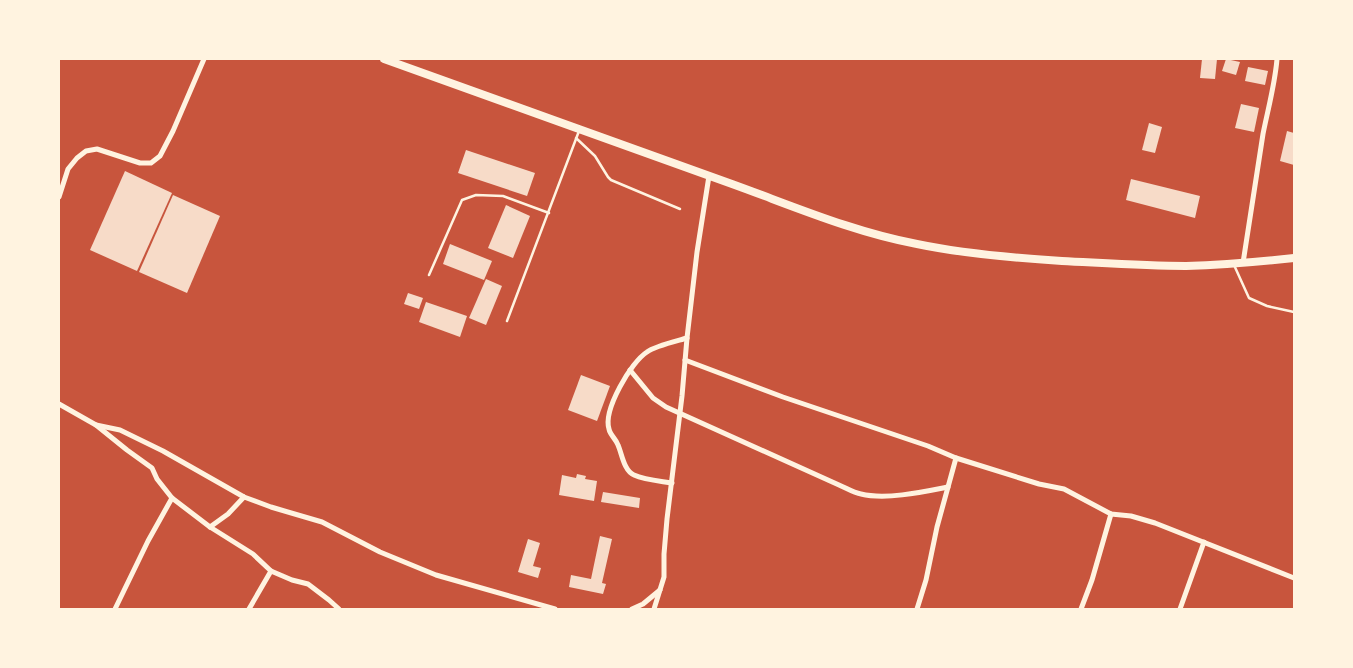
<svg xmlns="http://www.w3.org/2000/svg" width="1353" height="668" viewBox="0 0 1353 668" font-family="Karla,sans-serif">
	<rect width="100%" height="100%" fill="#c8553d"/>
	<g fill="#f7dbc8">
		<polygon points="1202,59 1217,59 1215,79 1200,78"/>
		<polygon points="1226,59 1240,62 1236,75 1222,71"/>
		<polygon points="1248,67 1268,71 1265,85 1245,81"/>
		<polygon points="1241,104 1259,108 1254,132 1235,128"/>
		<polygon points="1149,123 1162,127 1155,153 1142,150"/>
		<polygon points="1287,131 1294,133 1294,165 1280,161"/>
		<polygon points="466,150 535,173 527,196 458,173"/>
		<polygon points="125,171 172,193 137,271 90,250"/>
		<polygon points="1131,179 1200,196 1195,218 1126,200"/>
		<polygon points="173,195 220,216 187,293 139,272"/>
		<polygon points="506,205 530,216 513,258 488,248"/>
		<polygon points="450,244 492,261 484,280 443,264"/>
		<polygon points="486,279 502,286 486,325 469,318"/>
		<polygon points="408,293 423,298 419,309 404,304"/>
		<polygon points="426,302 467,316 460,337 419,322"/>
		<polygon points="581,375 610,386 597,421 568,410"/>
		<polygon points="577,474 586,476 585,479 597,481 594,501 559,495 562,475 576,478"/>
		<polygon points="603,492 640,498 639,508 601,502"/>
		<polygon points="600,536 612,539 602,583 606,584 603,594 569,587 571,575 591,579"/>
		<polygon points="528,539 540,543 533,566 541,568 538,578 518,572"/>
	</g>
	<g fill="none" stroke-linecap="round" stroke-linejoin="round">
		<g stroke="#fff3e0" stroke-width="2.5">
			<polyline points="576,138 595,156 608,177 611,180 680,209"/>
			<polyline points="1234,265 1249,298 1267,306 1294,312"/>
			<polyline points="429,275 462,200 476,195 503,196 549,213"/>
			<polyline points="507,321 579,131"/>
		</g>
		<g stroke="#fff3e0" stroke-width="5">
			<polyline points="59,197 68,169 77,158 86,151 97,149 140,163 151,163 160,156 173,131 204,59"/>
			<path d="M1243,263C1250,220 1256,177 1263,134C1268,109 1275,84 1277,59"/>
			<polyline points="685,360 783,397 928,446 956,458 1039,484 1064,489 1111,514 1131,516 1155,523 1294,578"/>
			<path d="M630,370L653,398L666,407L839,485C846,488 854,493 861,494C886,500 923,492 948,487"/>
			<polyline points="59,404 96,425 127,450 152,468 157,479 172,498 210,527 253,554 271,571 292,580 308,584 329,600 339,609"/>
			<polyline points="96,425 120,430 163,451 244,497 271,507 322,522 380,552 436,575 555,609"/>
			<path d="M672,483C660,481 645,480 634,475C624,471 622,454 618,445C616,439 610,435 609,429C603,410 631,362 647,352C655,346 677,341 687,338"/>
			<polyline points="210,527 228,514 244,497"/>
			<polyline points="115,609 148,541 172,498"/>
			<polyline points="249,609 271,571"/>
			<polyline points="632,609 643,604 660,590"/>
			<polyline points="654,609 664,577 664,554 667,519 682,396 687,338 697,252 709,176"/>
			<polyline points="917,609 926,580 937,527 956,458"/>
			<polyline points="1081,609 1092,580 1111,514"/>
			<polyline points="1180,609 1204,542"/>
		</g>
		<path stroke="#fff3e0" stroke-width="8" d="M384,59C500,100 616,143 732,184C793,206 853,232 917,244C965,254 1013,258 1062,261C1103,263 1144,266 1186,266C1222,265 1258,262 1294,258"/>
	</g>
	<rect width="1353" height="668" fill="none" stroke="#fff3e0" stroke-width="120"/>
</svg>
